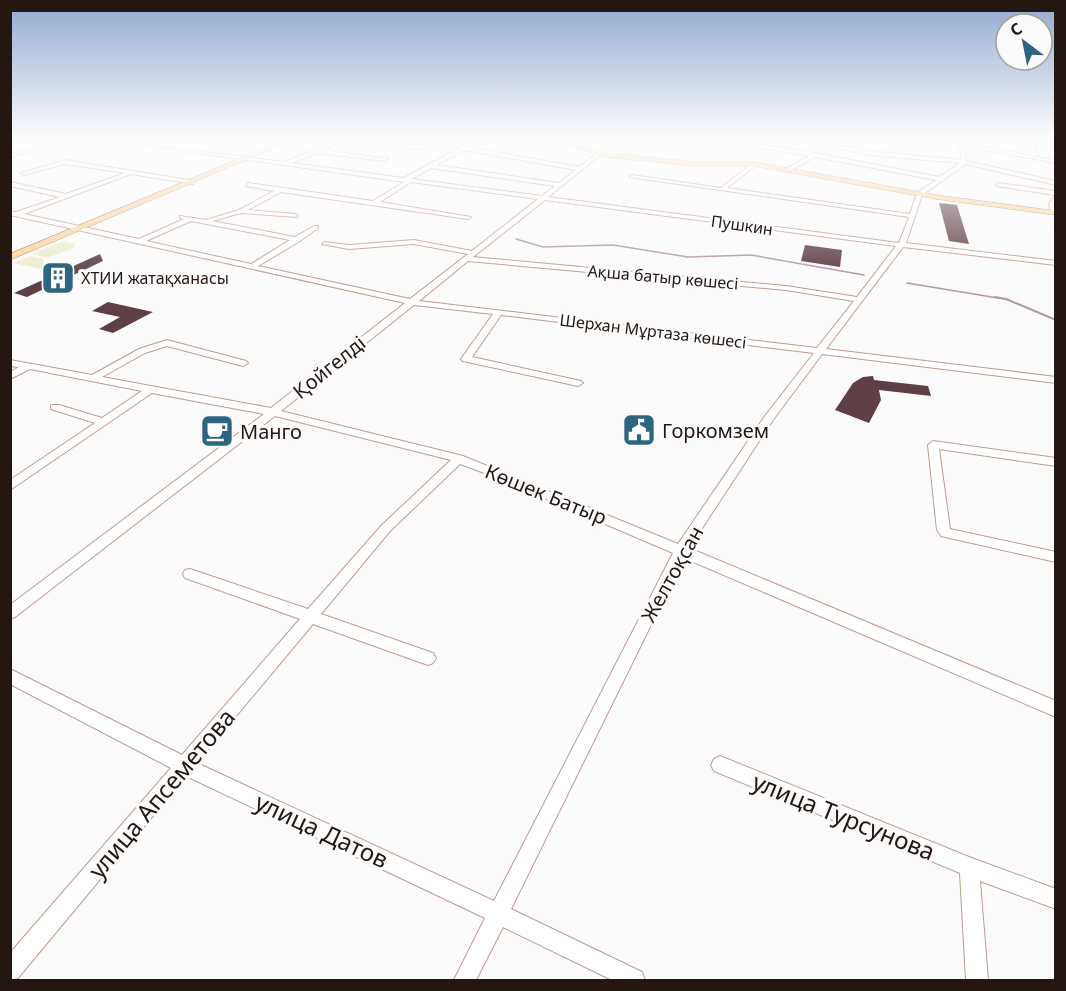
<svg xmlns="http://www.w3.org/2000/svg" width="1066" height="991" viewBox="0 0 1066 991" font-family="'Noto Sans',sans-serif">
	<rect width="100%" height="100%" fill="#fbfbfb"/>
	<g fill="#ececd0">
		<polygon points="63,241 75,244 73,248 47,258 33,254"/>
		<polygon points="30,256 44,259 43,263 63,264 46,270 14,263"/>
	</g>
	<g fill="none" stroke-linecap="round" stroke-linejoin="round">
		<g stroke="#b297ad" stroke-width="1.5">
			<polyline points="516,239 543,247 613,245 688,257 751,255 864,275"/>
			<polyline points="907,283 1004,299"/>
		</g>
		<polyline stroke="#b297ad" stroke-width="2" points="995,297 1006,299 1056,320"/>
	</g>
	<g fill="#5d3f45">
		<polygon points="939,203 957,205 969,244 949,241"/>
		<polygon points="805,245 842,250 840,267 801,261"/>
		<polygon points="100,254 103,261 27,297 14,293"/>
		<polygon points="108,302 153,312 113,333 99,329 120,317 92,311"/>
		<polygon points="873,376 874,380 928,386 931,396 879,390 881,400 869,423 835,410 853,383 863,377"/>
	</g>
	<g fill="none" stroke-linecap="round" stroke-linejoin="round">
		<defs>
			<g id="minor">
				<polygon points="61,140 67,140 10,157 10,154"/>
				<path d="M106,140L285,162L338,140H344L322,150L388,159L385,161L316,153L292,163L404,178L459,148L434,142L419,150L362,140L418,146L429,140H436L463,146L475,140H480L468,147L579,167L614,140H619L548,197L899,243L909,217L629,177L632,175L721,188L754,162L756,165L727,188L910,214L917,193L936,180L815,157L790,171L788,168L809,156L715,140H725L799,150L939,177L960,163L869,155L812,142L814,141L869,151L961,160L960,145L938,140L957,142L956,140H960L963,143L1032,156L1030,148L1022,140H1026L1035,148L1037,157L1056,160V163L965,146L966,161L1056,181V185L966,164L922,195L906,243L1056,261V265L903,247L826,349L1056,377V383L822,354L773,420L689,548L1056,701V717L684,558L511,909L642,972L645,980H612L503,927L476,980H454L485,918L186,776L18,978L10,980V953L171,768L10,684V669L182,755L300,619L185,578L183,574L185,570L190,569L308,609L382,525L451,460L275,416L15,617L10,619V605L264,414L152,393L10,490V480L95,423L51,409V405H59L102,418L142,391L30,369L10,379V372L19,367L10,366V360L92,375L139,349L167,340L246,361L248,363L243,366L167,346L145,353L102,377L271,408L405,303L10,215V211L16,212L60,197L10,186V182L66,194L125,173L65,164L24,175L21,173L65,160L195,181L193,184L131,174L24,214L139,239L184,219L180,218V216L206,220L239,210L274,191L246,186L248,183L373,201L404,182ZM464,150L576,170L559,183L436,165ZM431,168L555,186L542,196L411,179ZM411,182L538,199L472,251L414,240L349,245L325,242L322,244L349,249L414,244L468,254L410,299L258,266L300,241L318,228V226H314L295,237L212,221L241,213L297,217L298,216L295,214L248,210L281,192L468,219L471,217L380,202ZM545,200L896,246L857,297L786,286L473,257ZM191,221L290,240L251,264L146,241ZM468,261L786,290L854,301L817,348L419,301ZM414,305L493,314L461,359L463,361L578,386L583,383L581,381L472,357L501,315L814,353L765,416L678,544L463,456L281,411ZM460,464L495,477L673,553L494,901L197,763L313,624L428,665L433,663L436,658L433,653L321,614L390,531Z"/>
				<polygon points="998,183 1056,191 1056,215 1051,213 1049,204 1055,195 996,186"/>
				<polygon points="933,441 1056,458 1056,466 939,449 950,529 1056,552 1056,562 941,536 937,530 928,445"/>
				<polygon points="720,756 969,857 1056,889 1056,909 980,881 988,980 966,980 960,873 714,771 711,765 714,759"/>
			</g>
			<g id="major">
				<polygon points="285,140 293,140 10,260 10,254"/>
				<polygon points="545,140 554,140 608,153 695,162 754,162 936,195 1056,211 1056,215 936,199 754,166 695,166 608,157"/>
			</g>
		</defs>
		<use href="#minor" stroke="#bf9b8e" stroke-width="2"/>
		<use href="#major" stroke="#a97e47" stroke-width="1"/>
		<use href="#minor" fill="#fff" fill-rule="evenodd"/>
		<use href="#major" fill="#f7d3a2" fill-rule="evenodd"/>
	</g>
	<linearGradient id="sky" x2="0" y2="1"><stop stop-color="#92a8d0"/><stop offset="0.5" stop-color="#fdfdfd"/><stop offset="1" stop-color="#fdfdfd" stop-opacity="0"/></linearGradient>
	<rect width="1066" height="278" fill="url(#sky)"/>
	<defs>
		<symbol id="building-square" viewBox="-11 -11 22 22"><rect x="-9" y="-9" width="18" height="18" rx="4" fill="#2d647f" stroke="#fbfbfb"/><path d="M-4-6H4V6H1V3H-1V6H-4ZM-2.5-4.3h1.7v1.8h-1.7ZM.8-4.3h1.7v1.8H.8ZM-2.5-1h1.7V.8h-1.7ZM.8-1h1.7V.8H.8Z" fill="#fff"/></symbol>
		<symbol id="civic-square" viewBox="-11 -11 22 22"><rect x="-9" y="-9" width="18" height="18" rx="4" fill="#2d647f" stroke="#fbfbfb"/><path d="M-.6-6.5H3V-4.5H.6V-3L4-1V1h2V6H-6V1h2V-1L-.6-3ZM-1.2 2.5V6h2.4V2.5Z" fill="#fff"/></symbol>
		<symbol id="cafe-square" viewBox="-11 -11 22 22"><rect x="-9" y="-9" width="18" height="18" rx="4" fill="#2d647f" stroke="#fbfbfb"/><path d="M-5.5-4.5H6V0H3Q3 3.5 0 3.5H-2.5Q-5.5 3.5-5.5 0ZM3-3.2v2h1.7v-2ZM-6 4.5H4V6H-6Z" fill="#fff"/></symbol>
	</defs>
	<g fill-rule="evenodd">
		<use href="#building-square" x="39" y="259" width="38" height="38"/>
		<use href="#civic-square" x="620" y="411" width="38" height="38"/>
		<use href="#cafe-square" x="198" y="412" width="38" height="38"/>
	</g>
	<g text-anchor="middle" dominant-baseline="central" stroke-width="6" stroke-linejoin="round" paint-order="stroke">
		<g font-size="16" fill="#241712" stroke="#fbfbfb">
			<text transform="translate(742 225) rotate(8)">Пушкин</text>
			<text transform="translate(663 277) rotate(5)">Ақша батыр көшесі</text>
			<text transform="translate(653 331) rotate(7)">Шерхан Мұртаза көшесі</text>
		</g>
		<g font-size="16" fill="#241712" stroke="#fbfbfb" text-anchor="start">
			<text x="81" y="278">ХТИИ жатақханасы</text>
		</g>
		<g font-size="20" fill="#241712" stroke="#fbfbfb">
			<text transform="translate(329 367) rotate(-39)">Қойгелді</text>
			<text transform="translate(546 494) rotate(22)">Көшек Батыр</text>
			<text transform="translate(672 574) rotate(-61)">Желтоқсан</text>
		</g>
		<g font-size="20" fill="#241712" stroke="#fbfbfb" text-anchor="start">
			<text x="662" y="430">Горкомзем</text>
			<text x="240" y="431">Манго</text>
		</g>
		<g font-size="24" fill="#241712" stroke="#fbfbfb">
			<text transform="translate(161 793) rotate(-50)">улица Апсеметова</text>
			<text transform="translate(844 816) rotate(22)">улица Турсунова</text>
			<text transform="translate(322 830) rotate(25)">улица Датов</text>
		</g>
	</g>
	<rect width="1066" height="991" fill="none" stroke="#241712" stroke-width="24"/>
	<g transform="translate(1024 42) rotate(328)"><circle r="28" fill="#fbfbfb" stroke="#a5a09e" stroke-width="1.5"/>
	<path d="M0-4.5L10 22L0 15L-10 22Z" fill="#2d647f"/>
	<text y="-9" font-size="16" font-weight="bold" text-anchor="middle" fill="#241712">С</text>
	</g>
</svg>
